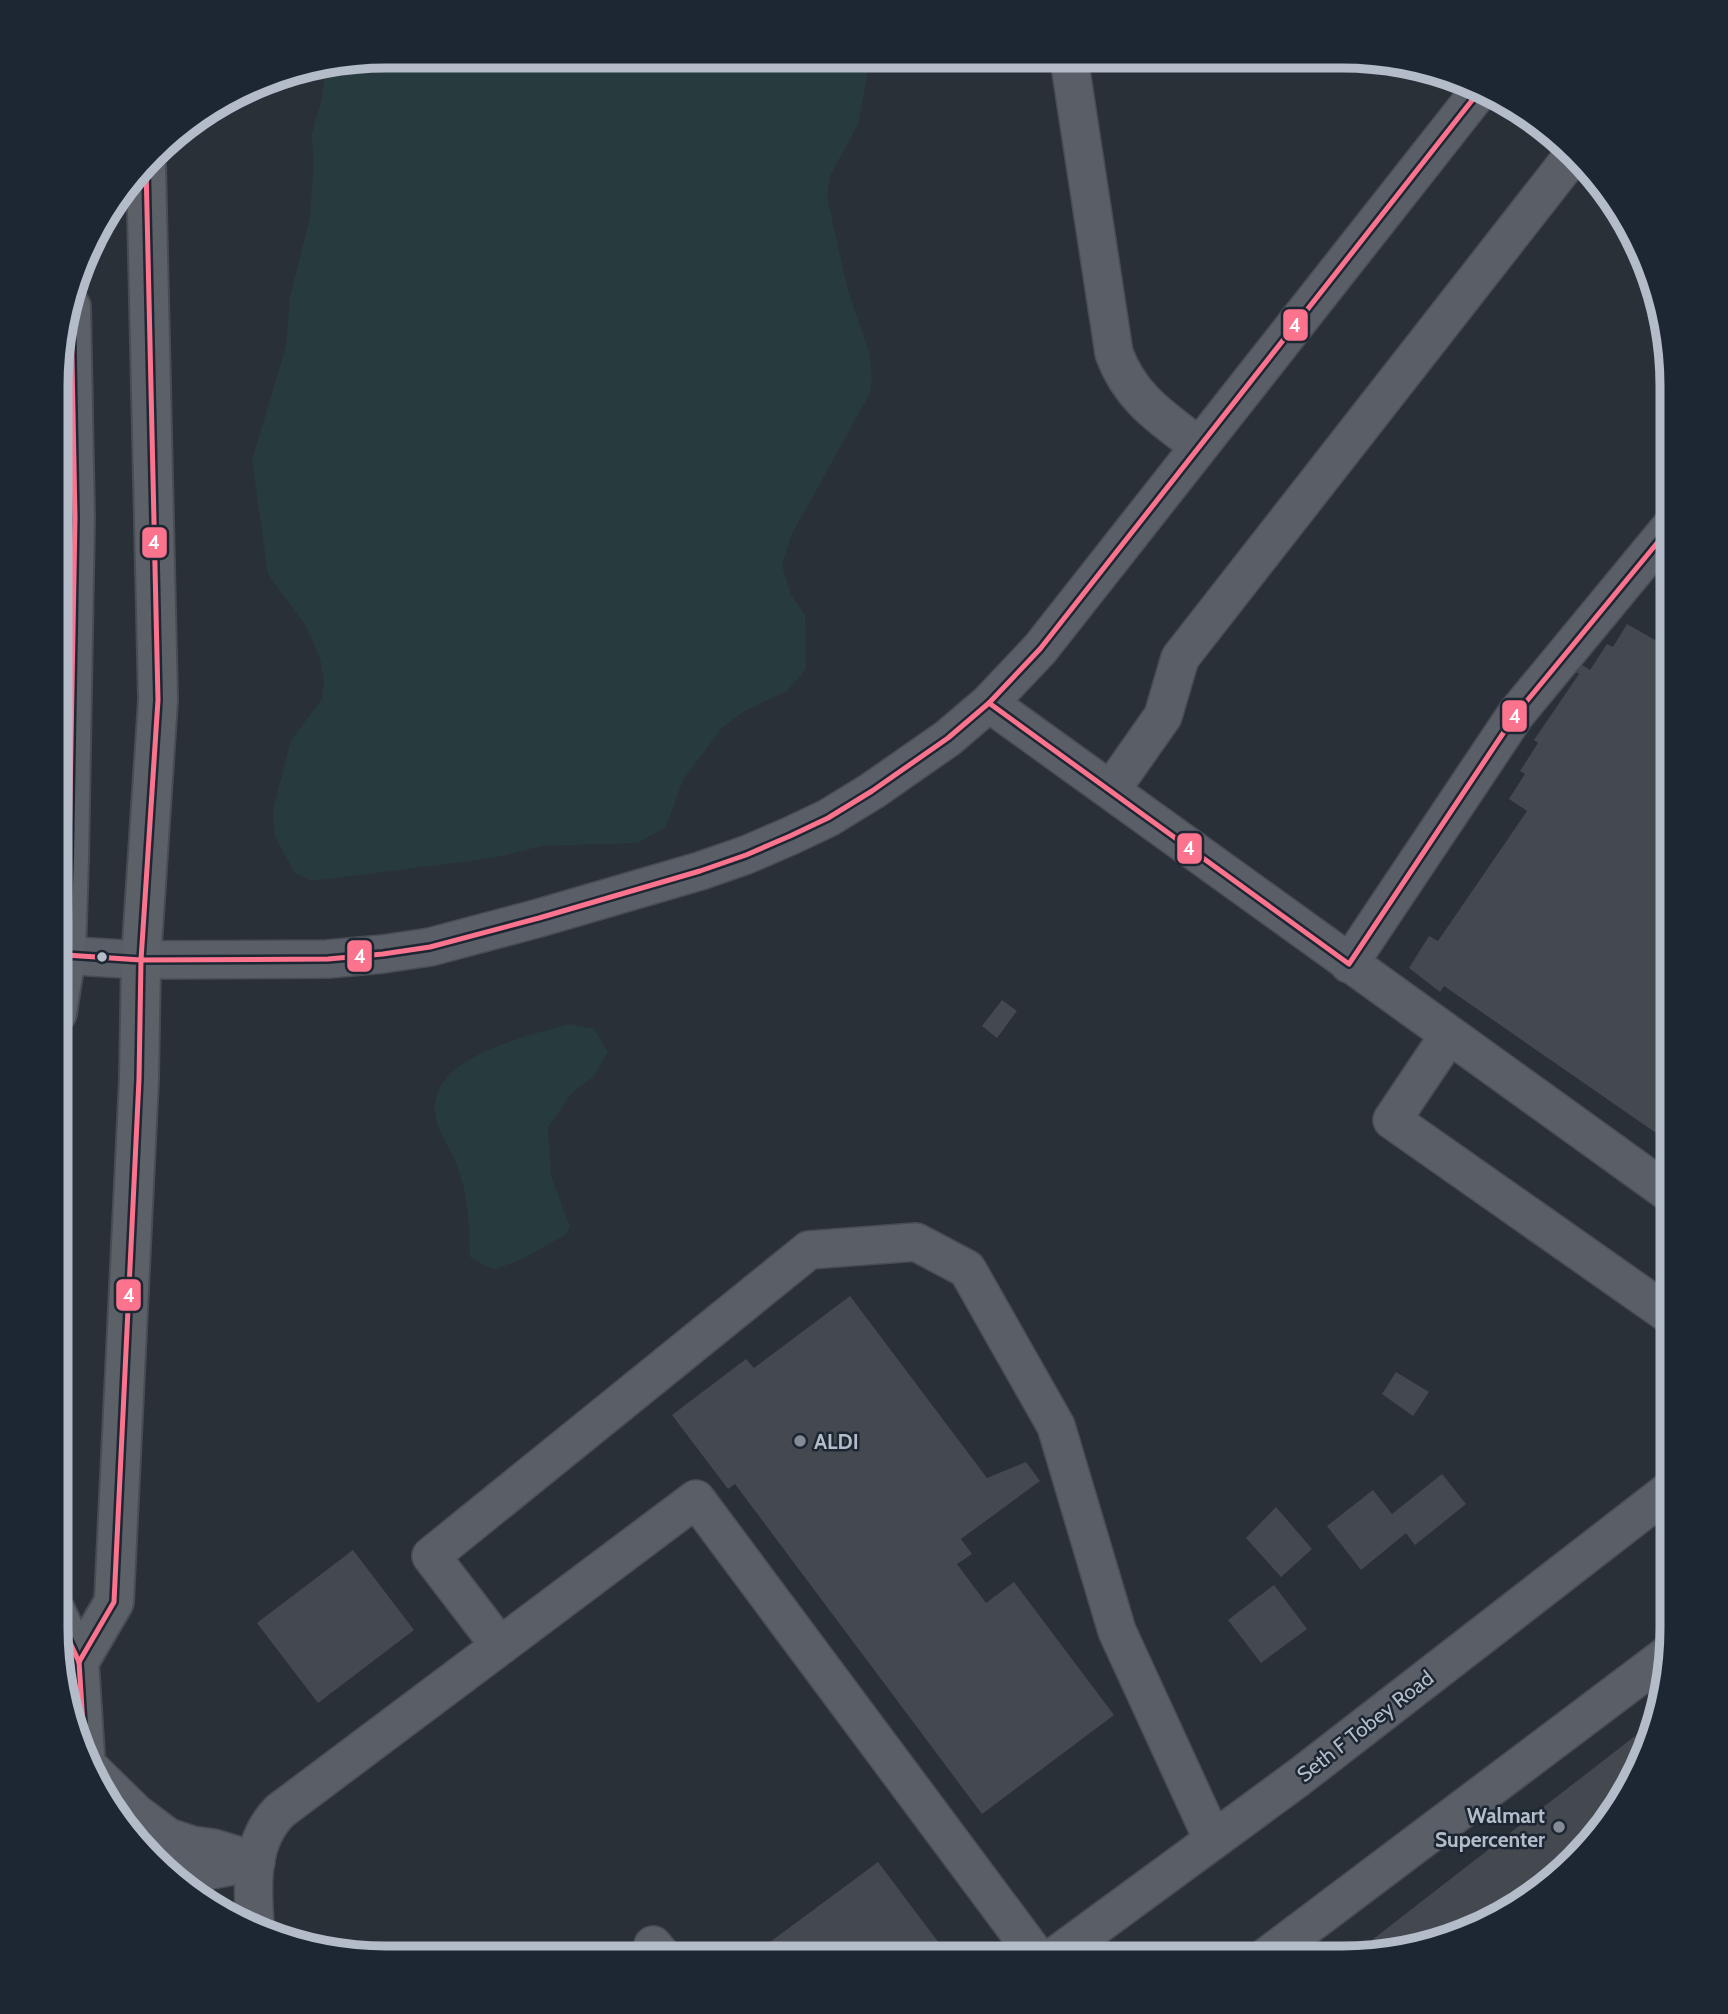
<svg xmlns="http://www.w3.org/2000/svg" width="1728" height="2014" viewBox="0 0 1728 2014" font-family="Cabin,sans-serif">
	<rect width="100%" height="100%" fill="#2a3038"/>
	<g fill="#273a3e">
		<polygon points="387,56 874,57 868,70 858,124 830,176 827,196 847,287 870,355 872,380 870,393 792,534 782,565 791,595 805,615 806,669 787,691 744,711 722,728 683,780 666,827 637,843 542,846 493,858 312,881 295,873 275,837 273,810 291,740 322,699 324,681 320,658 306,626 268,574 252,460 286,347 290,297 310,217 314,156 311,136 322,99 326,66"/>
		<path d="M570,1024L594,1029L608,1052L594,1076L572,1093L548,1127L551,1176L570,1227L565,1235L522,1259L496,1269L488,1267L470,1257C469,1225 469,1196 457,1166C452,1151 441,1137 437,1122C418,1058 528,1036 570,1024Z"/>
	</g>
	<g fill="#444950">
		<polygon points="1368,59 1385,59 1399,64 1371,69"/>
		<polygon points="1672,616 1672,1144 1444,986 1440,992 1409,968 1429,936 1438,941 1527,811 1509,799 1525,774 1520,771 1538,743 1534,740 1579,674 1574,671 1579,663 1590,670 1607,644 1613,647 1627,624 1655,640"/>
		<polygon points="1002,1000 1017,1011 997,1038 982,1026"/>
		<polygon points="850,1296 987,1478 1026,1462 1040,1481 961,1539 972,1554 957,1564 986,1603 1014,1582 1114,1715 982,1814 735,1484 728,1489 672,1415 746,1359 754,1368"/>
		<polygon points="1396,1372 1429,1392 1413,1416 1382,1394"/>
		<polygon points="1442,1474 1466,1504 1415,1545 1406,1533 1361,1570 1327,1526 1373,1490 1392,1514"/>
		<polygon points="1276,1507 1312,1549 1281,1577 1246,1538"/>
		<polygon points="353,1550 414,1630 318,1703 257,1623"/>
		<polygon points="1274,1585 1307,1629 1261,1663 1228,1620"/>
		<polygon points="1648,1726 1628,1793 1575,1861 1507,1914 1363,1957 1350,1957"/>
		<polygon points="878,1862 939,1943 919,1957 750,1957"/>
	</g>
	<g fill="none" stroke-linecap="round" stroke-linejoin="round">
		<defs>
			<g id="minor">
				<path d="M1069,58L1114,353C1130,398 1162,418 1199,446"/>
				<polyline points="989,703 1672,1195"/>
				<polyline points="1111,790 1163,716 1180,658 1570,159"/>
				<polyline points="58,955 141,960 328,959 383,954 430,947 539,918 700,871 746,855 790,836 828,818 872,791 948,738 989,703 1040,649 1477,94"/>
				<polyline points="1349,964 1516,714 1672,525"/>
				<polyline points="1449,1035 1392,1120 1671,1316"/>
				<polyline points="500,1646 431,1556 809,1250 916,1242 967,1269 1056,1426 1117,1631 1213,1840"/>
				<polyline points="90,1768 136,1813 168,1837 192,1845 213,1848 256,1861"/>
				<polyline points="174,1877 248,1863"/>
				<path d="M255,1924C252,1884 250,1841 280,1811L696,1499L1037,1957"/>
				<polyline points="653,1945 663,1957"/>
				<polyline points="1054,1957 1298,1778 1671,1489"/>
				<polyline points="1266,1957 1671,1652"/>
			</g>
			<g id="major">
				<polyline points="57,1013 66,955 69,857 75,518 71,307"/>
				<polyline points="56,1612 79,1662 85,1756"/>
				<polyline points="79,1662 114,1602 139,1079 141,960 158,700 146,165"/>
			</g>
		</defs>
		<use href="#minor" stroke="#484c53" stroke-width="40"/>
		<use href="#major" stroke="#484c55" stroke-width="42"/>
		<use href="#minor" stroke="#5a5e66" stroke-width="37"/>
		<use href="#major" stroke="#5c6168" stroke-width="38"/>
		<defs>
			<g id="bus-1">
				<polyline points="989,703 1349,964 1516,714 1672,525"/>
				<polyline points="66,955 141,960 328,959 383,954 430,947 539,918 700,871 746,855 790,836 828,818 872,791 948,738 989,703 1040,649 1477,94"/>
				<polyline points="57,1010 66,955 69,857 75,518 71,307"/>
				<polyline points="56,1612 79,1662 85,1756"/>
				<polyline points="79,1662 114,1602 139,1079 141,960 158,700 146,166"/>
			</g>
		</defs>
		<use href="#bus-1" stroke="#1d2633" stroke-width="10"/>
		<use href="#bus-1" stroke="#fc738d" stroke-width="5"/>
	</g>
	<circle fill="#b4bcc9" stroke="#1d2633" stroke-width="2.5" cx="102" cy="957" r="6"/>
	<g fill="#848b96" stroke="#1d2633" stroke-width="2.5">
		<circle cx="800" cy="1441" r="7"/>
		<circle cx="1559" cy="1827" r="7"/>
	</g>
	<g text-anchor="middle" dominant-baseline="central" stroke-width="5" stroke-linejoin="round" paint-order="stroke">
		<g font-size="21" font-weight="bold" fill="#b4bcc9" stroke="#1d2633" text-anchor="start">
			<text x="814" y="1441">ALDI</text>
			<text x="1545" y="1815" text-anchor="end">Walmart<tspan x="1545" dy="24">Supercenter</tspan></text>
		</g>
		<g font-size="21" fill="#b4bcc9" stroke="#1d2633">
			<text transform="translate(1365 1726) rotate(-38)">Seth F Tobey Road</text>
		</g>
	</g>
	<path d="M0 0H1728V2014H0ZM386 68H1342A318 318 0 0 1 1660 386V1628A318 318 0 0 1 1342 1946H386A318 318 0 0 1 68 1628V386A318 318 0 0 1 386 68Z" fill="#1d2633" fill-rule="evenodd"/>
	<path fill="none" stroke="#b4bcc9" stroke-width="9" d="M386 68H1342A318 318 0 0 1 1660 386V1628A318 318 0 0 1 1342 1946H386A318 318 0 0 1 68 1628V386A318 318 0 0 1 386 68Z"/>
	<g stroke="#1d2633" stroke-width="2.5">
		<rect x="1282" y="308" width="27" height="34" rx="7" fill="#fc738d"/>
		<rect x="141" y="526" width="27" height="33" rx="7" fill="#fc738d"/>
		<rect x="1501" y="699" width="27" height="34" rx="7" fill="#fc738d"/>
		<rect x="1176" y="832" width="27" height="33" rx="7" fill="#fc738d"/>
		<rect x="346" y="939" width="27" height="34" rx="7" fill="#fc738d"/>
		<rect x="115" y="1278" width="27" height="34" rx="7" fill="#fc738d"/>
	</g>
	<g font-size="19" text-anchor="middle" font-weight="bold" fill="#fff">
		<text x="1295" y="332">4</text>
		<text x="154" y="549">4</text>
		<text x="1515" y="723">4</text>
		<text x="1189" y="855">4</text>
		<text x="360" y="963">4</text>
		<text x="129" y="1302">4</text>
	</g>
</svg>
